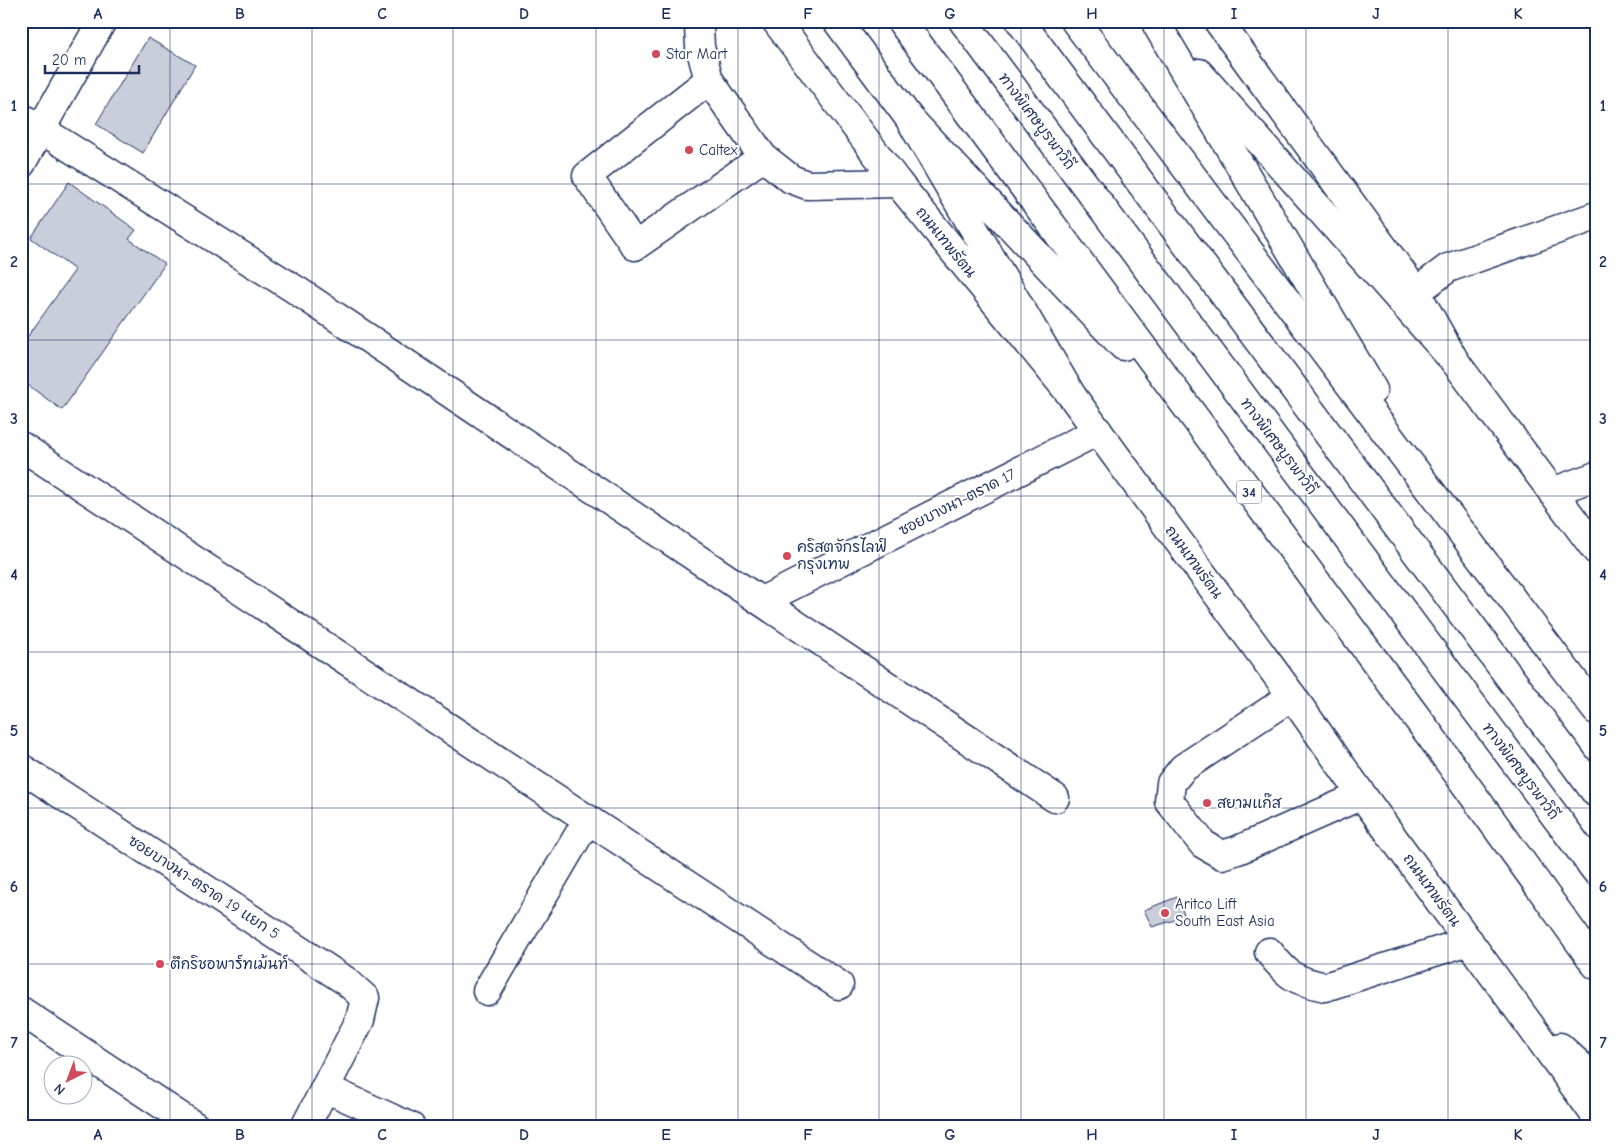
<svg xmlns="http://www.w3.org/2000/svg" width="1617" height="1148" viewBox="0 0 1617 1148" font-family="'Comic Neue','Playpen Sans Thai',sans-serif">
	<rect width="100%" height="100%" fill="#fff"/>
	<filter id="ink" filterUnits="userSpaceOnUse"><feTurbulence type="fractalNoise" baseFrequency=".02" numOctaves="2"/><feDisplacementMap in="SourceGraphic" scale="10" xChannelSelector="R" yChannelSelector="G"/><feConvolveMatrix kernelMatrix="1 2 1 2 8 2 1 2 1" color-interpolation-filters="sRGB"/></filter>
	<g filter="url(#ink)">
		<g fill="#caceda" stroke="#1b2f5e">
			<polygon points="148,38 195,65 143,153 96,124"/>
			<polygon points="69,182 136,230 129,239 165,264 62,410 21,380 21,346 75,270 31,238"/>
			<polygon points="1177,897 1185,917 1152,927 1144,910"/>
		</g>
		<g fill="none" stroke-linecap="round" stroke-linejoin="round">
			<defs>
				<g id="minor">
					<polyline points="702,21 699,26 700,47 709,80 763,157 791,179 807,185 898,183"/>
					<polyline points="709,80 587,176 635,246 763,157"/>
					<polyline points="21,117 296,290 1055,798"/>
					<polyline points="21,164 102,21"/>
					<polyline points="1416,292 1448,268 1596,216"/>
					<polyline points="21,446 839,985"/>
					<polyline points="1552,492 1596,476"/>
					<polyline points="762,601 1098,431"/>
					<polyline points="1292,696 1183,768 1171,783 1169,801 1203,844 1222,855 1238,850 1362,795"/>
					<polyline points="21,768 346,981 365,998 360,1020 305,1127"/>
					<path d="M1269,952C1289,977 1294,980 1325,987L1469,941"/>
					<polyline points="487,991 588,819"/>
					<polyline points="21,1011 196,1127"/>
					<polyline points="325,1088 411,1127"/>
				</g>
				<g id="major">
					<polyline points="776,21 898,183 1072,396 1292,696 1362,795 1596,1116"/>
					<polyline points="1218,21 1416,292 1456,363 1596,550"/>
					<polyline points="1560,1047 1596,1080"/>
				</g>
				<g id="highway">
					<polyline points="837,21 909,118 1072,396"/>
					<polyline points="901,21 1429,734 1596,965"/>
					<polyline points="963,21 1596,871"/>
					<polyline points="1020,21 1596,793"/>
					<polyline points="1075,21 1596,710"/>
					<polyline points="1157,25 1373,390"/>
					<polyline points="1199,73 1456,363"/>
					<polyline points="909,118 1123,346"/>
				</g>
			</defs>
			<use href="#minor" stroke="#1b2f5e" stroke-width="31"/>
			<use href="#major" stroke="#1b2f5e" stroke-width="31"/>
			<use href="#highway" stroke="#1b2f5e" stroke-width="31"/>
			<use href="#minor" stroke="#fff" stroke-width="28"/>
			<use href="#major" stroke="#fff" stroke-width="28"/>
			<use href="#highway" stroke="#fff" stroke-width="28"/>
		</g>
	</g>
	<path fill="none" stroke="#1b2f5e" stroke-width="1" stroke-opacity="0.55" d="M170,21V1127M312,21V1127M453,21V1127M596,21V1127M738,21V1127M879,21V1127M1021,21V1127M1164,21V1127M1306,21V1127M1448,21V1127M21,184H1596M21,340H1596M21,496H1596M21,652H1596M21,808H1596M21,964H1596"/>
	<g fill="#d1495b" stroke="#fff" stroke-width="2">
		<circle cx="656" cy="54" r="5"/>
		<circle cx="689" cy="150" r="5"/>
		<circle cx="787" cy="556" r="5"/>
		<circle cx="1207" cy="803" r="5"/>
		<circle cx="1165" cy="913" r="5"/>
		<circle cx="160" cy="964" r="5"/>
	</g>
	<g text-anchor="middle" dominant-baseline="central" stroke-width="4" stroke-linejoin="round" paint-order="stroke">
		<rect fill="#fff" stroke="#5f6d8e" stroke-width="1" x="1236.5" y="480.5" width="25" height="23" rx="4"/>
		<g font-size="14" font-weight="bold" fill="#1b2f5e">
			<text x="1249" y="492">34</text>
		</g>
		<g font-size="15" fill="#1b2f5e" stroke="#fff" text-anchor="start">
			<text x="666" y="54">Star Mart</text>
			<text x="699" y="150">Caltex</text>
			<text x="797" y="547">คริสตจักรไลฟ์<tspan x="797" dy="17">กรุงเทพ</tspan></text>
			<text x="1217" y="803">สยามแก๊ส</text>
			<text x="1175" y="904">Aritco Lift<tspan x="1175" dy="17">South East Asia</tspan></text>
			<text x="170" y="964">ตึกริชอพาร์ทเม้นท์</text>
		</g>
		<g font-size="15" fill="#1b2f5e" stroke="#fff">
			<text transform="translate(1037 121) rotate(53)">ทางพิเศษบูรพาวิถี</text>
			<text transform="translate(946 242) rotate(51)">ถนนเทพรัตน</text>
			<text transform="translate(1279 446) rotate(53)">ทางพิเศษบูรพาวิถี</text>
			<text transform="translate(957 502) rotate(-27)">ซอยบางนา-ตราด 17</text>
			<text transform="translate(1194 562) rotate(54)">ถนนเทพรัตน</text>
			<text transform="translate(1521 771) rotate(53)">ทางพิเศษบูรพาวิถี</text>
			<text transform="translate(204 887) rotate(33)">ซอยบางนา-ตราด 19 แยก 5</text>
			<text transform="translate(1432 890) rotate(54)">ถนนเทพรัตน</text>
		</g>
	</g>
	<rect width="1617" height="1148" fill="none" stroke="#fff" stroke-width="55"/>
	<g transform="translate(68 1080) rotate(222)"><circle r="24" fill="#ffffff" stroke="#a4acbf"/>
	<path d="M0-4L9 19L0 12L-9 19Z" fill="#d1495b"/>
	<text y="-8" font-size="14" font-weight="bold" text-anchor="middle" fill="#1b2f5e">N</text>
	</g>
	<path d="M45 65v8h94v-8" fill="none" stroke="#1b2f5e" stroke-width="2.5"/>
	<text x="52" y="65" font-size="15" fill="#1b2f5e" stroke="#ffffff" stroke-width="4" paint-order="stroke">20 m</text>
	<rect x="28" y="28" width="1562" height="1092" fill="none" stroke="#1b2f5e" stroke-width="2"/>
	<g font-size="16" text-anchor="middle" font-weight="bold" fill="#1b2f5e">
		<text x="98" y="19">A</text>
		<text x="240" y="19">B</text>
		<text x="382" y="19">C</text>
		<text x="524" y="19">D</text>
		<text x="666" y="19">E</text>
		<text x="808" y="19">F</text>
		<text x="950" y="19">G</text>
		<text x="1092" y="19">H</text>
		<text x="1234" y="19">I</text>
		<text x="1376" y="19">J</text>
		<text x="1518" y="19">K</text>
		<text x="14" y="111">1</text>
		<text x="1603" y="111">1</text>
		<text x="14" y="267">2</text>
		<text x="1603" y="267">2</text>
		<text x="14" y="424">3</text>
		<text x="1603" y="424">3</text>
		<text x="14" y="580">4</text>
		<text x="1603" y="580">4</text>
		<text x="14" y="736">5</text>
		<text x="1603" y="736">5</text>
		<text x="14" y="892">6</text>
		<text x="1603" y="892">6</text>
		<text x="14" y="1048">7</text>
		<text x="1603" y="1048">7</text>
		<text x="98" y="1140">A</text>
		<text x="240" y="1140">B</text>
		<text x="382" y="1140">C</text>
		<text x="524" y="1140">D</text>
		<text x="666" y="1140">E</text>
		<text x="808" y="1140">F</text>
		<text x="950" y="1140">G</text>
		<text x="1092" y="1140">H</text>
		<text x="1234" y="1140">I</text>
		<text x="1376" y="1140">J</text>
		<text x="1518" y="1140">K</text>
	</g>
</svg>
